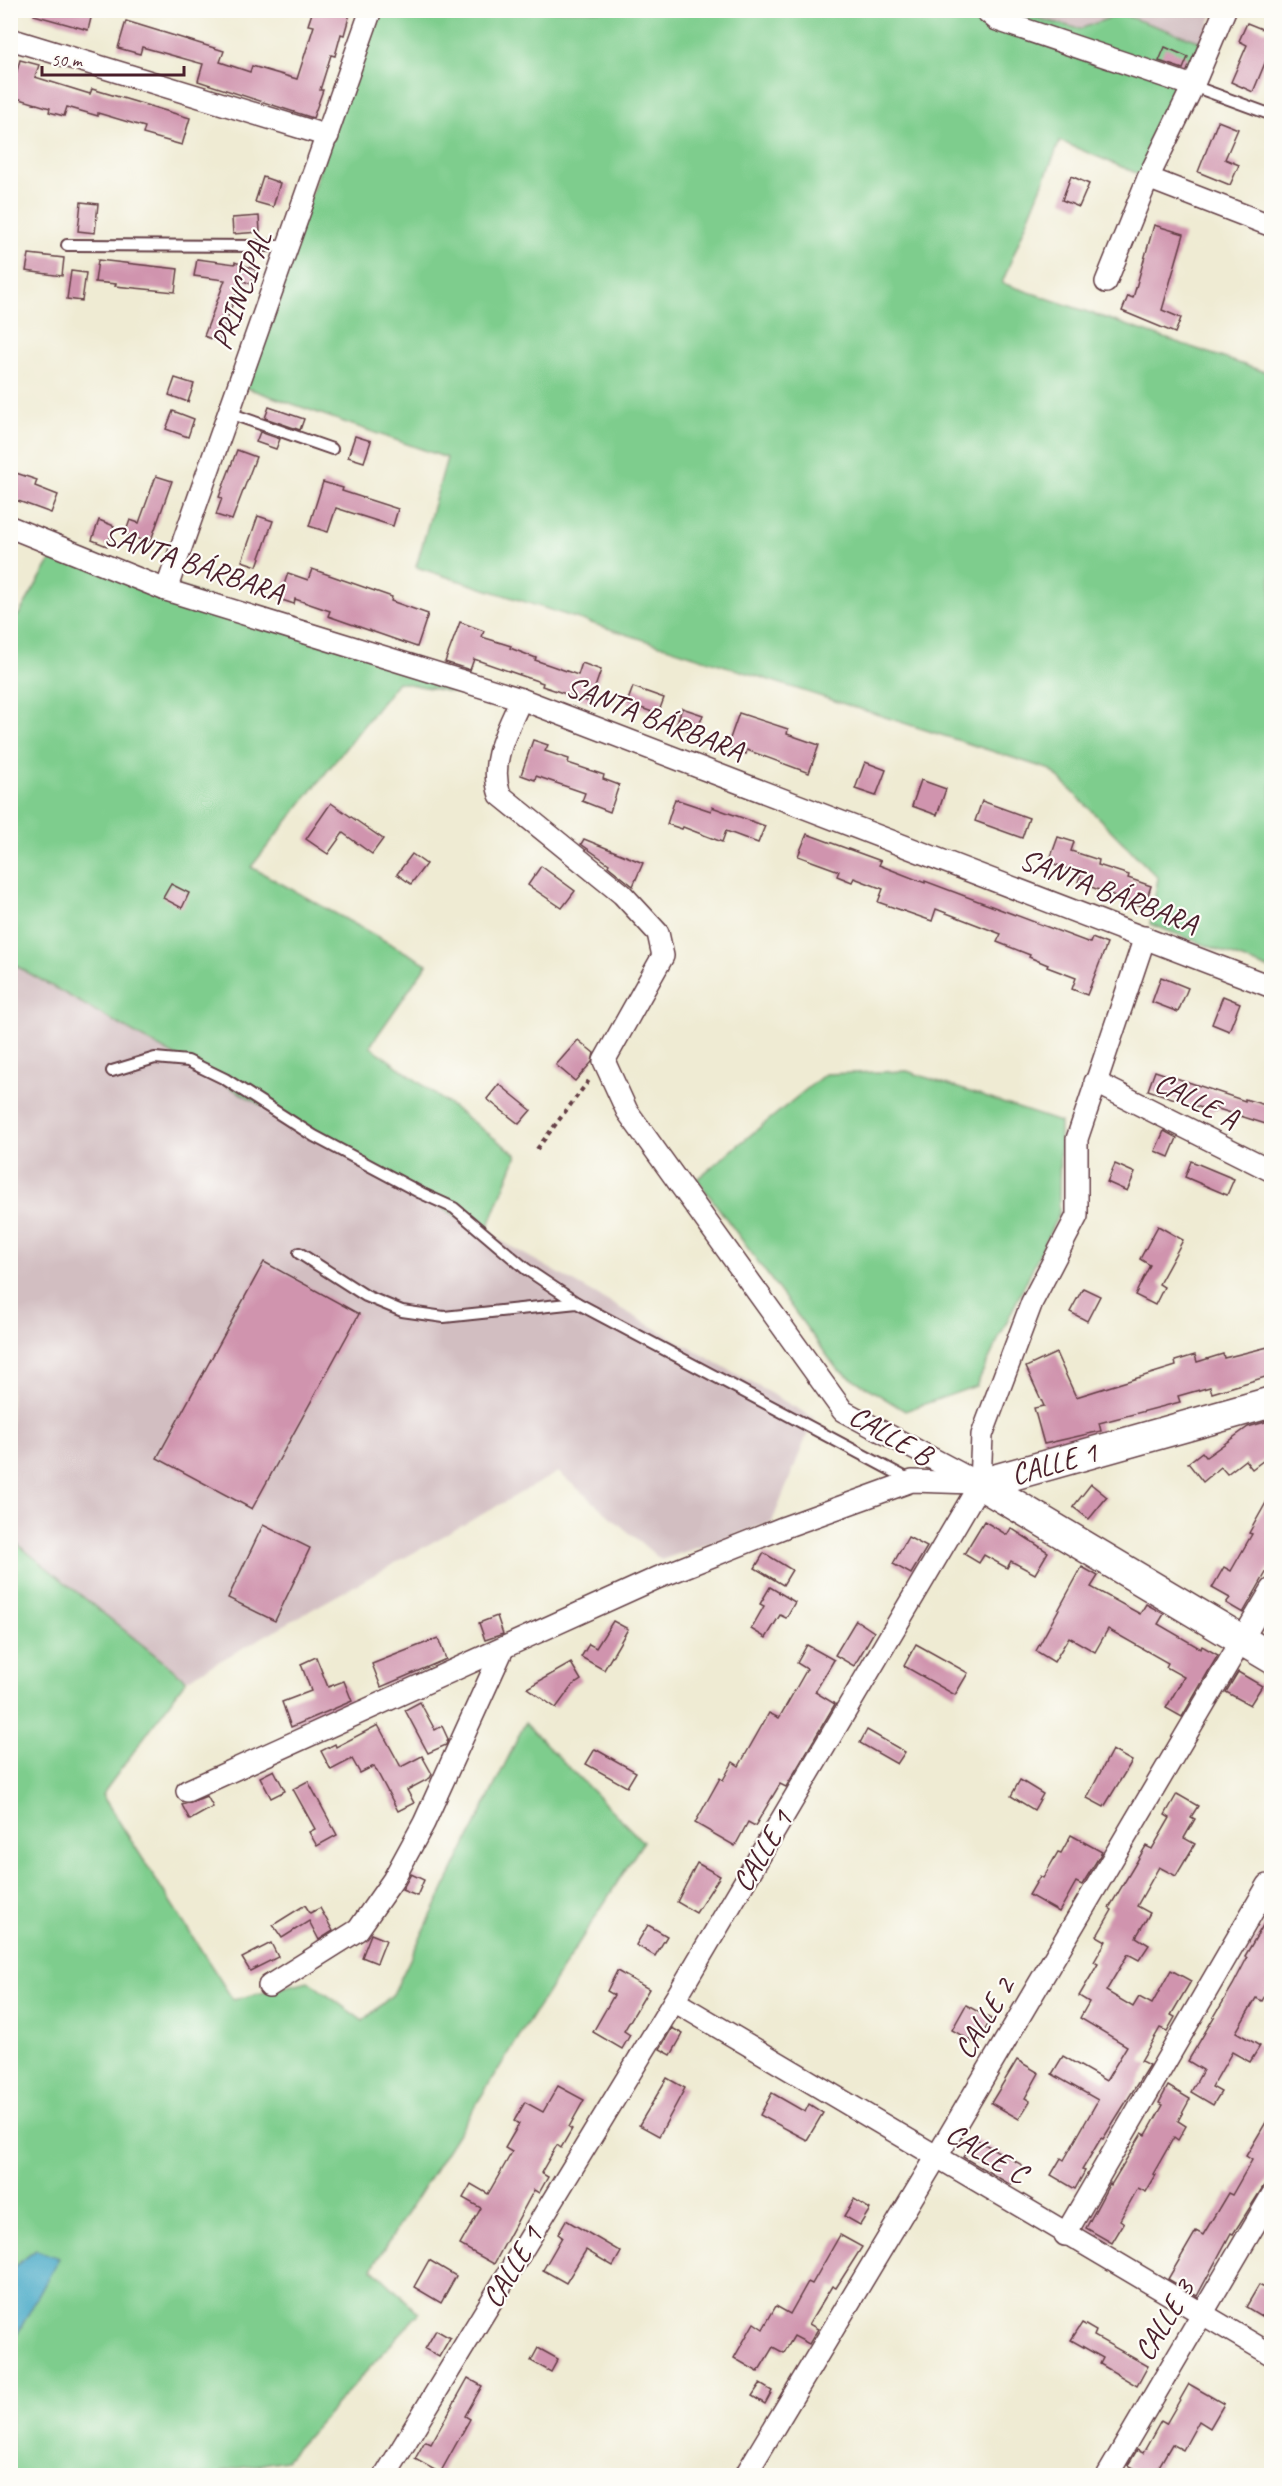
<svg xmlns="http://www.w3.org/2000/svg" width="1282" height="2486" viewBox="0 0 1282 2486" font-family="Caveat,sans-serif">
	<rect width="100%" height="100%" fill="#fdfcf7"/>
	<filter id="ink" filterUnits="userSpaceOnUse"><feTurbulence type="fractalNoise" baseFrequency=".0167" numOctaves="2"/><feDisplacementMap in="SourceGraphic" scale="12" xChannelSelector="R" yChannelSelector="G"/><feConvolveMatrix kernelMatrix="1 2 1 2 8 2 1 2 1" color-interpolation-filters="sRGB"/></filter>
	<filter id="wash" filterUnits="userSpaceOnUse"><feTurbulence type="fractalNoise" baseFrequency=".008" numOctaves="4" result="noise"/><feDisplacementMap in="SourceGraphic" scale="24" xChannelSelector="R" yChannelSelector="G"/><feGaussianBlur stdDeviation="1.35" result="paint"/><feColorMatrix in="noise" values="0 0 0 0 0 0 0 0 0 0 0 0 0 0 0 0 0 1.4 0 .05"/><feComposite in="paint" operator="in"/></filter>
	<g filter="url(#wash)">
		<rect width="100%" height="100%" fill="#efebd3"/>
		<g fill="#d2bec1">
			<polygon points="1021,11 1214,11 1202,42 1120,14 1080,29 1029,16"/>
			<polygon points="10,963 814,1418 772,1522 661,1560 558,1472 186,1680 11,1539"/>
		</g>
		<g fill="#7ecd8d" stroke="#64765c" stroke-width="1.5">
			<polygon points="1021,10 1029,16 1080,29 1120,14 1202,42 1148,178 1060,141 1002,283 1262,371 1271,372 1271,970 1150,924 1158,878 1051,770 416,567 447,458 244,387 375,11"/>
			<polygon points="60,544 499,701 398,682 251,867 427,964 370,1046 517,1155 486,1233 11,963 10,613 18,616"/>
			<polygon points="907,1071 1060,1122 1059,1213 976,1386 905,1411 837,1369 697,1179 825,1074"/>
			<polygon points="11,1539 186,1680 102,1795 233,2000 308,1981 363,2021 393,1994 525,1723 643,1842 372,2268 419,2313 286,2460 223,2471 221,2475 11,2475 11,2339 14,2340 36,2250 11,2269"/>
		</g>
		<polygon fill="#49aac8" stroke="#4a647a" stroke-width="1.5" points="36,2250 59,2258 14,2340 11,2339 11,2269"/>
		<g id="blocks">
			<g fill="#d094ae">
				<polygon points="35,10 93,10 88,30 34,15"/>
				<polygon points="313,10 351,10 344,35 341,34 335,56 331,55 320,90 323,90 313,118 198,81 203,64 142,47 140,54 118,48 126,21 224,51 220,62 250,72 252,66 297,79 314,26 308,25"/>
				<polygon points="1247,23 1272,33 1272,46 1253,92 1231,82 1247,45 1239,41"/>
				<polygon points="1165,47 1188,57 1183,69 1159,61"/>
				<polygon points="20,60 39,65 35,77 90,94 92,89 190,118 182,145 143,134 145,127 98,113 98,116 67,107 64,116 49,112 50,108 10,96"/>
				<polygon points="1218,121 1238,129 1225,159 1239,165 1230,185 1198,172"/>
				<polygon points="1071,176 1089,184 1079,207 1062,200"/>
				<polygon points="263,177 280,183 273,207 255,202"/>
				<polygon points="81,202 98,204 95,233 78,231"/>
				<polygon points="259,216 260,232 233,234 232,218"/>
				<polygon points="1154,225 1184,234 1162,310 1181,318 1175,333 1122,311 1128,296 1133,298"/>
				<polygon points="29,254 64,258 62,276 26,271"/>
				<polygon points="197,259 235,264 235,262 256,270 251,284 241,280 219,342 204,336 225,280 194,276"/>
				<polygon points="98,260 178,269 175,292 115,286 116,284 95,282"/>
				<polygon points="71,271 86,273 82,301 67,299"/>
				<polygon points="175,378 194,384 188,402 169,395"/>
				<polygon points="269,407 304,419 300,430 265,418"/>
				<polygon points="173,411 194,419 188,437 166,429"/>
				<polygon points="260,432 280,439 276,449 256,442"/>
				<polygon points="355,436 371,441 364,462 348,457"/>
				<polygon points="237,450 256,457 232,520 216,515 222,498 219,497"/>
				<polygon points="10,471 37,480 35,486 58,495 51,513 10,498"/>
				<polygon points="156,476 172,481 150,543 125,534 130,520 139,523"/>
				<polygon points="323,482 343,488 342,491 398,509 393,526 336,508 328,532 309,526"/>
				<polygon points="258,516 273,521 257,566 242,561"/>
				<polygon points="99,520 114,526 107,546 92,540"/>
				<polygon points="312,569 392,597 391,601 428,614 417,647 328,616 330,611 295,599 294,604 279,599 288,573 308,580"/>
				<polygon points="460,622 484,631 482,637 511,646 510,648 536,658 535,660 578,675 582,663 601,670 590,702 542,686 543,683 474,659 470,670 445,662"/>
				<polygon points="633,687 664,698 658,714 627,703"/>
				<polygon points="682,708 703,715 696,733 676,726"/>
				<polygon points="739,713 788,729 787,734 819,745 809,773 747,750 746,754 727,747"/>
				<polygon points="533,740 548,745 545,751 569,759 568,763 604,775 603,779 619,785 610,812 582,801 585,793 536,776 535,780 521,775"/>
				<polygon points="865,762 886,770 876,796 855,789"/>
				<polygon points="921,780 946,789 937,815 912,806"/>
				<polygon points="675,799 711,811 712,807 765,826 758,843 726,831 722,842 683,827 682,829 667,824"/>
				<polygon points="982,801 1029,818 1022,838 975,821"/>
				<polygon points="331,803 383,839 372,854 343,833 328,854 306,839"/>
				<polygon points="807,834 881,861 879,865 925,883 925,881 1090,943 1092,938 1107,944 1087,995 1072,989 1076,978 1047,967 1048,965 1029,957 1030,955 997,942 1001,934 936,909 932,921 878,902 883,889 854,878 852,882 837,876 839,871 798,856"/>
				<polygon points="1058,837 1074,842 1071,851 1099,860 1098,865 1129,875 1128,878 1151,886 1144,907 1078,882 1081,874 1049,862"/>
				<polygon points="584,839 643,863 633,886 608,866 609,864 581,844"/>
				<polygon points="412,854 426,864 411,884 397,874"/>
				<polygon points="541,866 575,891 562,908 528,885"/>
				<polygon points="171,884 189,893 182,908 163,898"/>
				<polygon points="1161,977 1188,988 1178,1012 1152,1002"/>
				<polygon points="1223,996 1240,1003 1229,1031 1212,1024"/>
				<polygon points="578,1040 594,1053 592,1062 575,1081 556,1065"/>
				<polygon points="1155,1071 1245,1101 1245,1099 1272,1107 1272,1126 1215,1108 1214,1112 1148,1090"/>
				<polygon points="499,1084 531,1110 519,1124 487,1099"/>
				<polygon points="1164,1131 1177,1138 1169,1157 1155,1151"/>
				<polygon points="1191,1161 1234,1179 1227,1195 1185,1177"/>
				<polygon points="1115,1164 1135,1173 1127,1191 1107,1182"/>
				<polygon points="1158,1226 1183,1240 1159,1284 1164,1287 1155,1305 1135,1295 1150,1265 1140,1259"/>
				<polygon points="264,1262 359,1314 252,1509 157,1458"/>
				<polygon points="1083,1288 1100,1296 1087,1321 1070,1312"/>
				<polygon points="1272,1346 1272,1375 1212,1393 1210,1387 1178,1396 1180,1402 1099,1423 1101,1431 1044,1444 1034,1408 1044,1406 1026,1367 1056,1353 1076,1397 1176,1366 1175,1361 1195,1355 1197,1362 1223,1354 1224,1358"/>
				<polygon points="1272,1420 1272,1454 1252,1469 1245,1460 1227,1474 1221,1467 1203,1482 1188,1463 1202,1452 1206,1457 1248,1427"/>
				<polygon points="1091,1484 1107,1497 1089,1519 1073,1507"/>
				<polygon points="1272,1492 1272,1562 1243,1613 1226,1603 1230,1598 1212,1588 1224,1567 1231,1571 1252,1534 1249,1533"/>
				<polygon points="984,1521 1007,1535 1011,1528 1048,1552 1035,1574 1011,1561 1007,1568 984,1555 979,1563 964,1554"/>
				<polygon points="263,1525 310,1548 275,1621 228,1598"/>
				<polygon points="908,1537 927,1547 911,1574 893,1564"/>
				<polygon points="764,1553 792,1570 783,1585 755,1568"/>
				<polygon points="1082,1567 1098,1576 1091,1587 1140,1614 1146,1604 1164,1614 1158,1624 1201,1649 1202,1646 1218,1655 1182,1717 1166,1708 1184,1677 1166,1667 1168,1663 1108,1629 1095,1652 1069,1637 1054,1662 1036,1651"/>
				<polygon points="770,1587 795,1602 786,1618 780,1615 766,1638 751,1629 764,1606 760,1604"/>
				<polygon points="497,1616 503,1634 485,1640 479,1623"/>
				<polygon points="856,1620 874,1632 854,1666 835,1655"/>
				<polygon points="613,1621 628,1629 604,1670 581,1657 589,1644 596,1648"/>
				<polygon points="438,1638 446,1659 381,1687 372,1664"/>
				<polygon points="916,1644 968,1673 955,1695 904,1666"/>
				<polygon points="807,1645 834,1660 815,1692 835,1704 786,1787 780,1784 755,1826 748,1822 735,1846 695,1823 720,1778 723,1780 733,1762 739,1766 769,1713 779,1718 807,1669 797,1663"/>
				<polygon points="316,1657 328,1687 344,1681 352,1701 291,1727 282,1702 311,1691 301,1664"/>
				<polygon points="571,1663 581,1680 572,1686 556,1708 527,1688"/>
				<polygon points="1238,1672 1262,1686 1250,1705 1226,1692"/>
				<polygon points="420,1702 435,1730 442,1726 448,1739 446,1745 428,1753 405,1710"/>
				<polygon points="378,1725 401,1767 422,1756 432,1774 430,1778 407,1790 414,1803 398,1811 374,1766 360,1773 352,1759 331,1770 321,1751 335,1744 336,1747"/>
				<polygon points="867,1730 905,1752 897,1764 860,1743"/>
				<polygon points="595,1749 636,1772 627,1787 586,1764"/>
				<polygon points="1112,1750 1132,1761 1104,1807 1087,1798"/>
				<polygon points="274,1770 285,1791 271,1798 260,1777"/>
				<polygon points="1020,1780 1043,1794 1034,1810 1011,1796"/>
				<polygon points="308,1781 337,1835 317,1846 309,1832 315,1829 293,1789"/>
				<polygon points="1177,1794 1198,1806 1191,1817 1195,1819 1184,1838 1195,1844 1176,1876 1159,1867 1137,1906 1150,1913 1136,1937 1149,1945 1139,1960 1128,1954 1106,1991 1133,2007 1139,1997 1152,2004 1171,1970 1191,1981 1171,2015 1175,2017 1167,2031 1160,2028 1141,2061 1149,2065 1103,2139 1101,2138 1082,2170 1085,2171 1075,2189 1051,2175 1061,2158 1064,2160 1098,2100 1052,2074 1063,2056 1106,2081 1127,2046 1080,2018 1089,2002 1079,1996 1098,1964 1094,1962 1106,1941 1097,1936 1112,1910 1109,1908 1146,1846 1152,1849 1170,1818 1165,1815"/>
				<polygon points="207,1796 213,1807 190,1820 182,1805"/>
				<polygon points="1071,1835 1102,1852 1082,1885 1076,1882 1059,1912 1029,1895 1040,1876 1043,1878 1058,1852 1061,1853"/>
				<polygon points="697,1863 720,1876 696,1913 677,1902"/>
				<polygon points="411,1874 424,1880 417,1896 402,1890"/>
				<polygon points="305,1905 310,1913 320,1908 333,1931 319,1940 309,1921 282,1938 273,1925"/>
				<polygon points="1272,1910 1272,1983 1262,2001 1256,1998 1236,2032 1260,2046 1250,2062 1232,2052 1212,2087 1221,2092 1213,2105 1191,2092 1203,2070 1188,2061 1233,1985 1247,1958 1245,1956"/>
				<polygon points="648,1925 667,1936 655,1956 636,1945"/>
				<polygon points="371,1934 386,1940 377,1963 362,1957"/>
				<polygon points="271,1943 278,1957 250,1971 242,1958"/>
				<polygon points="617,1971 649,1989 624,2031 630,2035 622,2049 593,2032 614,1995 607,1991"/>
				<polygon points="966,2005 991,2019 977,2044 952,2030"/>
				<polygon points="672,2028 683,2034 671,2055 660,2049"/>
				<polygon points="1017,2060 1039,2073 1025,2098 1030,2101 1019,2119 991,2103"/>
				<polygon points="667,2078 685,2088 659,2136 639,2125"/>
				<polygon points="558,2086 584,2100 569,2127 572,2129 561,2148 557,2145 541,2173 548,2177 539,2193 534,2190 494,2264 460,2245 481,2208 463,2198 471,2184 488,2194 512,2152 505,2148 519,2124 514,2121 525,2102 543,2112"/>
				<polygon points="1168,2086 1190,2099 1178,2121 1186,2126 1178,2140 1174,2137 1153,2174 1156,2175 1146,2192 1138,2188 1120,2220 1124,2223 1112,2243 1086,2228 1110,2183 1111,2185 1142,2133 1146,2135 1163,2105 1159,2103"/>
				<polygon points="772,2093 805,2112 809,2104 823,2113 807,2140 760,2115"/>
				<polygon points="1272,2112 1272,2173 1233,2234 1231,2233 1197,2296 1168,2279 1196,2231 1203,2235 1228,2193 1232,2195 1252,2160 1246,2156"/>
				<polygon points="974,2138 1022,2165 1011,2185 963,2157"/>
				<polygon points="854,2199 870,2209 860,2225 844,2216"/>
				<polygon points="566,2220 621,2252 613,2266 586,2250 566,2283 543,2270 562,2237 558,2234"/>
				<polygon points="840,2235 862,2247 836,2288 832,2286 809,2324 818,2329 809,2344 794,2336 784,2353 773,2347 758,2372 734,2358 754,2323 763,2329 776,2306 790,2314 808,2282 812,2284"/>
				<polygon points="429,2260 456,2276 441,2303 414,2287"/>
				<polygon points="1259,2285 1272,2292 1272,2309 1266,2319 1246,2307"/>
				<polygon points="1082,2323 1096,2331 1094,2336 1148,2366 1137,2386 1100,2364 1103,2358 1071,2340"/>
				<polygon points="436,2330 450,2338 439,2357 425,2349"/>
				<polygon points="538,2348 558,2359 551,2372 531,2361"/>
				<polygon points="468,2378 482,2386 465,2416 470,2419 440,2473 415,2459 425,2441 431,2444"/>
				<polygon points="760,2384 772,2391 765,2404 752,2396"/>
				<polygon points="1189,2384 1224,2404 1210,2428 1199,2421 1183,2450 1172,2444 1154,2475 1147,2475 1128,2465 1137,2450 1143,2453 1161,2421 1166,2424"/>
			</g>
		</g>
	</g>
	<g filter="url(#ink)">
		<use href="#blocks" fill-opacity="0" stroke="#633e44" stroke-width="1.5"/>
		<g fill="none" stroke-linecap="round" stroke-linejoin="round">
			<defs>
				<g id="lane">
					<polyline points="1193,86 1272,115"/>
					<polyline points="67,245 288,246"/>
					<polyline points="229,413 332,449"/>
					<polyline points="112,1071 155,1058 188,1061 225,1079 314,1136 421,1193 454,1208 526,1269 577,1303"/>
					<polyline points="299,1253 366,1296 402,1311 444,1317 577,1303 910,1480"/>
				</g>
				<g id="street">
					<polyline points="985,10 997,20 1193,86"/>
					<polyline points="10,39 328,136"/>
					<polyline points="1148,178 1272,226"/>
					<polyline points="1106,282 1148,178 1193,86 1225,10"/>
					<polyline points="10,527 166,590 521,699 1272,987"/>
					<polyline points="166,590 371,10"/>
					<path d="M521,699C508,730 488,761 500,795L622,894L658,933L663,956L604,1061L627,1111L843,1411L980,1484"/>
					<polyline points="1095,1082 1272,1171"/>
					<polyline points="187,1791 657,1578 785,1527 912,1481 973,1483"/>
					<polyline points="269,1986 358,1930 393,1880 424,1823 503,1649"/>
					<polyline points="674,2001 1272,2355"/>
					<polyline points="1065,2235 1268,1885"/>
					<polyline points="385,2476 674,2001 980,1484 982,1435 1032,1302 1077,1216 1077,1139 1145,937"/>
					<polyline points="745,2476 936,2158 1272,1589"/>
					<polyline points="1107,2476 1272,2195"/>
				</g>
				<g id="secondary">
					<polyline points="980,1484 1272,1658"/>
					<polyline points="980,1484 1272,1402"/>
				</g>
			</defs>
			<use href="#lane" stroke="#633e44" stroke-width="14"/>
			<use href="#street" stroke="#633e44" stroke-width="24"/>
			<use href="#secondary" stroke="#633e44" stroke-width="33"/>
			<polyline stroke="#633e44" stroke-width="4" stroke-dasharray="4.5 4.5" stroke-linecap="butt" points="537,1149 590,1079"/>
			<use href="#lane" stroke="#fff" stroke-width="10"/>
			<use href="#street" stroke="#fff" stroke-width="21"/>
			<use href="#secondary" stroke="#fff" stroke-width="30"/>
		</g>
	</g>
	<g text-anchor="middle" dominant-baseline="central" stroke-width="4.5" stroke-linejoin="round" paint-order="stroke">
		<g font-size="30" fill="#4a1f2b" stroke="#fdfcf7">
			<text transform="translate(241 290) rotate(-70)">PRINCIPAL</text>
			<text transform="translate(194 563) rotate(19)">SANTA BÁRBARA</text>
			<text transform="translate(655 718) rotate(21)">SANTA BÁRBARA</text>
			<text transform="translate(1109 891) rotate(21)">SANTA BÁRBARA</text>
			<text transform="translate(1197 1100) rotate(27)">CALLE A</text>
			<text transform="translate(891 1435) rotate(30)">CALLE B</text>
			<text transform="translate(1054 1463) rotate(-16)">CALLE 1</text>
			<text transform="translate(762 1851) rotate(-59)">CALLE 1</text>
			<text transform="translate(984 2018) rotate(-59)">CALLE 2</text>
			<text transform="translate(987 2153) rotate(31)">CALLE C</text>
			<text transform="translate(512 2267) rotate(-59)">CALLE 1</text>
			<text transform="translate(1164 2320) rotate(-59)">CALLE 3</text>
		</g>
	</g>
	<rect width="1282" height="2486" fill="none" stroke="#fdfcf7" stroke-width="36"/>
	<path d="M42 66v9h142v-9" fill="none" stroke="#4a1f2b" stroke-width="3"/>
	<text x="51" y="66" font-size="18" fill="#4a1f2b" stroke="#fdfcf7" stroke-width="4.5" paint-order="stroke">50 m</text>
</svg>
